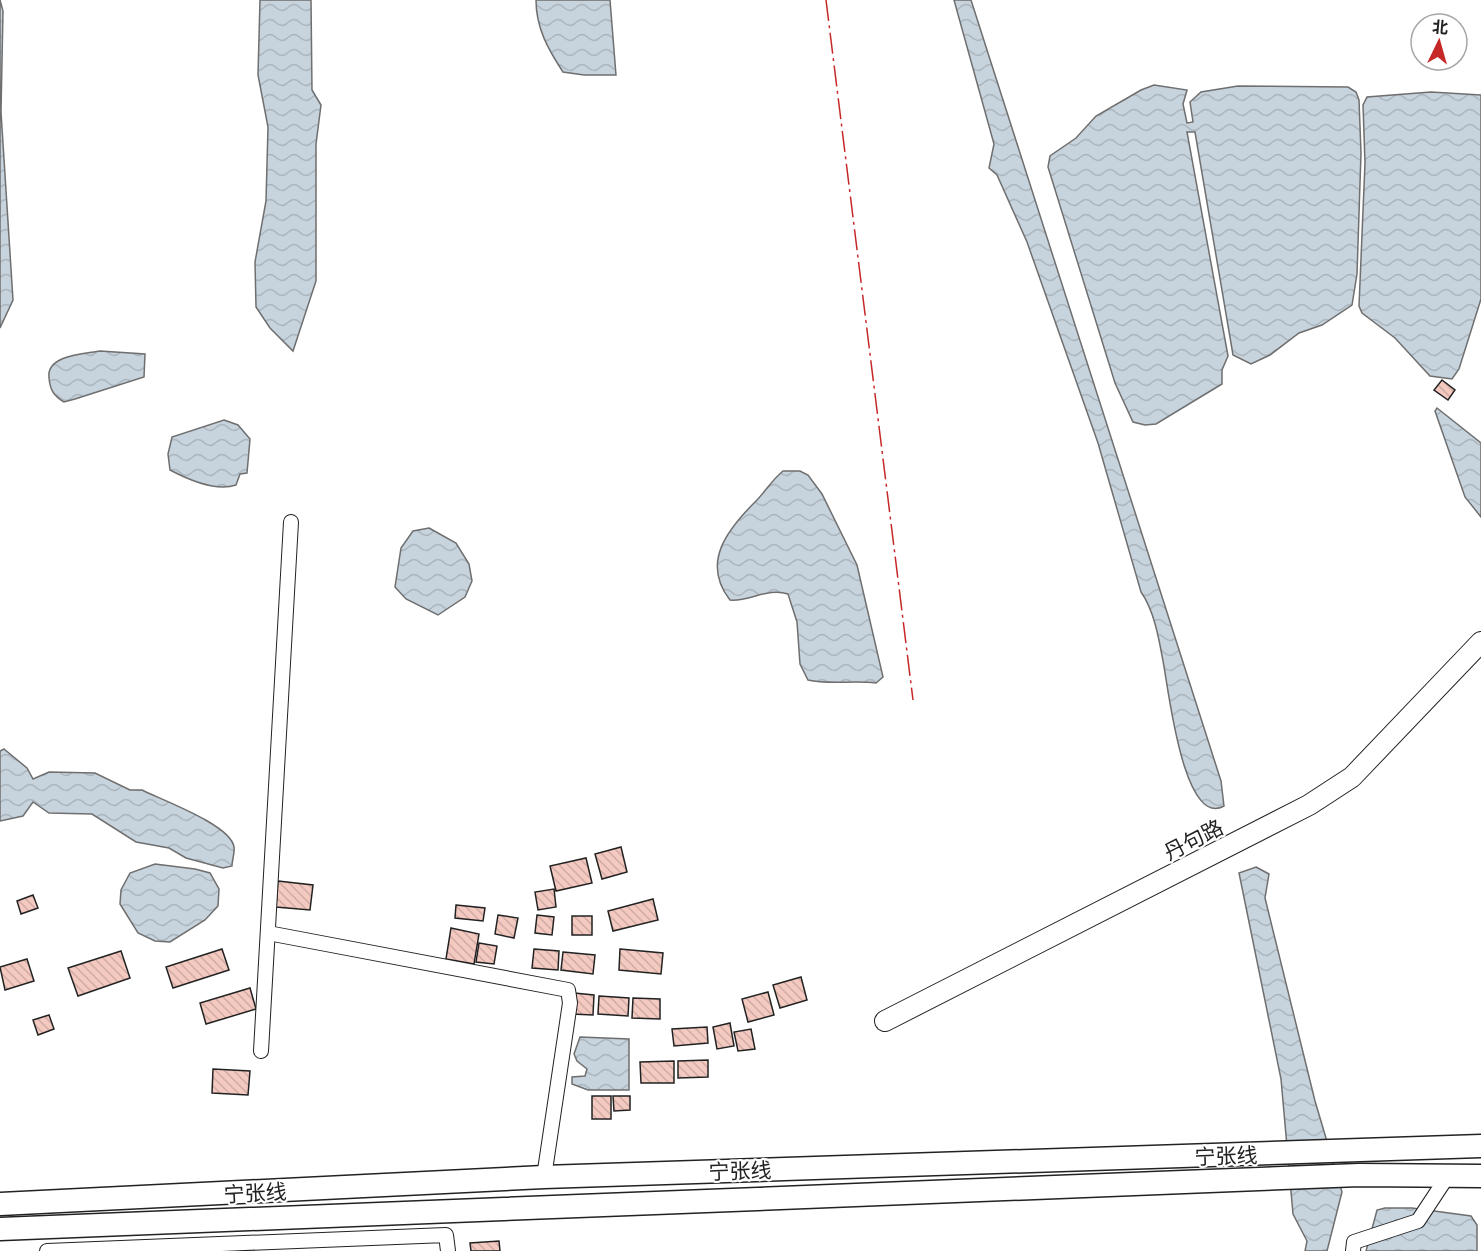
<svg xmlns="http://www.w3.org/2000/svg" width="1481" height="1251" viewBox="0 0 1481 1251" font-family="Commissioner,'Noto Sans SC',sans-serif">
	<defs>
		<pattern id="water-waves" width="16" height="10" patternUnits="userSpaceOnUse" patternTransform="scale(1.5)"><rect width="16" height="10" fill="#c7d3dd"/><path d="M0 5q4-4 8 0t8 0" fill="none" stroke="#abb5bd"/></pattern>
		<pattern id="building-back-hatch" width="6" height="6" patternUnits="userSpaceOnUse" patternTransform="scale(1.5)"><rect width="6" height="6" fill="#f3c9c0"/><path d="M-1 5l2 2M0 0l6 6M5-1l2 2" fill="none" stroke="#d0aca5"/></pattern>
	</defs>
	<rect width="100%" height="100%" fill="#fff"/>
	<g fill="url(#water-waves)" stroke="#6f6f6f" stroke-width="1.5">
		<polygon points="0,0 3,11 1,112 13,300 0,328"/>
		<polygon points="260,0 311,0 312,90 321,105 316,144 316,281 293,351 270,328 256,307 255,262 266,201 268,127 258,75"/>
		<path d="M536,0H610L616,75H584L563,72C548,49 536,28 536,0Z"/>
		<path d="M954,0H971L1221,781L1224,806C1183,829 1168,685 1163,661C1159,639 1154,610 1141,592L1098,443L1027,242L997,175L989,168L994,144Z"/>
		<polygon points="1154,85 1187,90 1183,104 1187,123 1193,122 1190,102 1201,92 1238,86 1348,87 1356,92 1359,100 1361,153 1357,274 1352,305 1322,325 1299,333 1270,355 1251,364 1233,355 1195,132 1187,132 1228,356 1222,370 1222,384 1156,424 1145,425 1133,422 1115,383 1048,167 1050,156 1076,138 1096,116 1141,90"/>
		<polygon points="1431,92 1481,95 1481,299 1459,369 1452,379 1430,376 1395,338 1362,313 1359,306 1365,163 1363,105 1367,97"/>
		<path d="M100,351L145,354L144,377L75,399L64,402C54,396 50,390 49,378C46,355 84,354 100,351Z"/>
		<polygon points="1437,408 1481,443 1481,517 1465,497 1435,411"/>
		<path d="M224,420L238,425L250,439L247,473L240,474L236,485C216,492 189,480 170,470L168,454L172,437Z"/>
		<path d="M783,471H800L808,475L822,494L857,565L883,677L876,683C853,680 830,685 808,680L800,664L797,622L788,594C768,587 749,602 730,600C701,563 727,530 755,502C765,492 772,480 783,471Z"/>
		<polygon points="429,528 456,543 469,564 472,581 465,597 438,615 406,599 395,587 401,548 413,531"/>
		<path d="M4,749L27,768L33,779L49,772L95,773L130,790H142C162,800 231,825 234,847C235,852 232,860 232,866L223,868L186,858L169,848L136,842L92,814L49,813L33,802L23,816L0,821V751Z"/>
		<polygon points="155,864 195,869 210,873 219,889 218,906 205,920 170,942 155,941 138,933 120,904 121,890 130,873"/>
		<polygon points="1256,867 1269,874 1265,898 1315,1101 1342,1192 1327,1251 1305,1251 1307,1241 1293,1214 1281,1079 1239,873"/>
		<polygon points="580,1037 629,1039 629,1090 588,1090 572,1084 572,1077 585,1076 587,1069 577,1061 574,1054"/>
		<polygon points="1385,1208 1412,1208 1471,1216 1477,1225 1477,1251 1366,1251 1377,1210"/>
	</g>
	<g fill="url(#building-back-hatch)" stroke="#222" stroke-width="1.5">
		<polygon points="1442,380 1455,390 1448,400 1434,390"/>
		<polygon points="621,847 627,872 602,879 595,854"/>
		<polygon points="586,858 592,883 556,891 550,866"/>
		<polygon points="278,881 313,885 310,910 276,907"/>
		<polygon points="554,889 556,907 538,910 535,892"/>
		<polygon points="33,895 38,908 21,914 17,901"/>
		<polygon points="653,899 658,920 613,931 608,911"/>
		<polygon points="456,905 485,908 483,921 455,918"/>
		<polygon points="498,915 518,918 514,938 495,934"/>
		<polygon points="537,915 554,917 552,935 535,933"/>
		<rect x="572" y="916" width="20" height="19"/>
		<polygon points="451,928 479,934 474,964 446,959"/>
		<polygon points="479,943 497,946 494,964 476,962"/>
		<polygon points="222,949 229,970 173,988 166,967"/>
		<polygon points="534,949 559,951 558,970 532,968"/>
		<polygon points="620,949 663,953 661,974 619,970"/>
		<polygon points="121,951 130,978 78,996 68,968"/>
		<polygon points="563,952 595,955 593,974 561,970"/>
		<polygon points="27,959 34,981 5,990 0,967"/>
		<polygon points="801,977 807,1000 780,1008 773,985"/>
		<polygon points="250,988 256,1009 206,1024 200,1003"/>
		<polygon points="768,992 774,1015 748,1022 742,999"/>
		<polygon points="574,993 594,995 593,1015 572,1014"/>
		<polygon points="599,996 629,998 628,1016 598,1014"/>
		<polygon points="633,998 660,999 660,1019 632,1018"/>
		<polygon points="49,1015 54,1029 38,1035 33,1020"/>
		<polygon points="730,1023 734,1046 717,1049 713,1027"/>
		<polygon points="707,1027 708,1043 674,1046 672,1029"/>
		<polygon points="751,1029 755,1049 738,1051 734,1032"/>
		<polygon points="708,1060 708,1077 678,1078 678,1061"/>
		<polygon points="674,1061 674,1083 641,1083 640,1062"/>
		<polygon points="213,1069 250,1071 248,1095 212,1093"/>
		<rect x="592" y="1096" width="19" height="23"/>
		<polygon points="613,1096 630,1096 630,1110 614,1111"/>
		<polygon points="499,1241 500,1251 471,1251 470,1243"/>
	</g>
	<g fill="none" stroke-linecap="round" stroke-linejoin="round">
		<defs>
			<g id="street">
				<polyline points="268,933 568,990 570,1003 544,1177"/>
				<polyline points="261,1051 291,522"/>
				<polyline points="47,1251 446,1235 448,1251"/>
				<polyline points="1353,1251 1354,1242 1418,1221 1447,1177"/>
			</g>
			<polyline id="secondary" points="885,1021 1309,805 1352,777 1481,642"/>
			<g id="primary">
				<polyline points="0,1204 544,1177 1481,1146"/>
				<polyline points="0,1229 1359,1175 1481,1176"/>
			</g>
		</defs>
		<use href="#street" stroke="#222" stroke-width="16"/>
		<use href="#secondary" stroke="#222" stroke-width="22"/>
		<use href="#primary" stroke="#222" stroke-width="25"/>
		<use href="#street" stroke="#fff" stroke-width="14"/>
		<use href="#secondary" stroke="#fff" stroke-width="20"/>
		<use href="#primary" stroke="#fff" stroke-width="22"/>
		<polyline stroke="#c62828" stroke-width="1.5" stroke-dasharray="21 4.5 3 4.5" stroke-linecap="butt" points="826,0 913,700"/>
	</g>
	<g text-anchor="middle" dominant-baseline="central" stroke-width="4.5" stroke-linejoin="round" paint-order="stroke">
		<g font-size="21" fill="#222" stroke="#fff">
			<text transform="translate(1193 839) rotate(-27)">丹句路</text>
			<text transform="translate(1226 1155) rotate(-2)">宁张线</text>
			<text transform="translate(740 1170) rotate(-2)">宁张线</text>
			<text transform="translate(255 1192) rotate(-3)">宁张线</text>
		</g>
	</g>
	<g transform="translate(1439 42) rotate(5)"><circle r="28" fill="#ffffff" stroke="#a7a7a7" stroke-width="1.5"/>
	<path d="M0-4.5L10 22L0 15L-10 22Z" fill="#c62828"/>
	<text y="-9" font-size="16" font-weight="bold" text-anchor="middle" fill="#222222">北</text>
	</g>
</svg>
